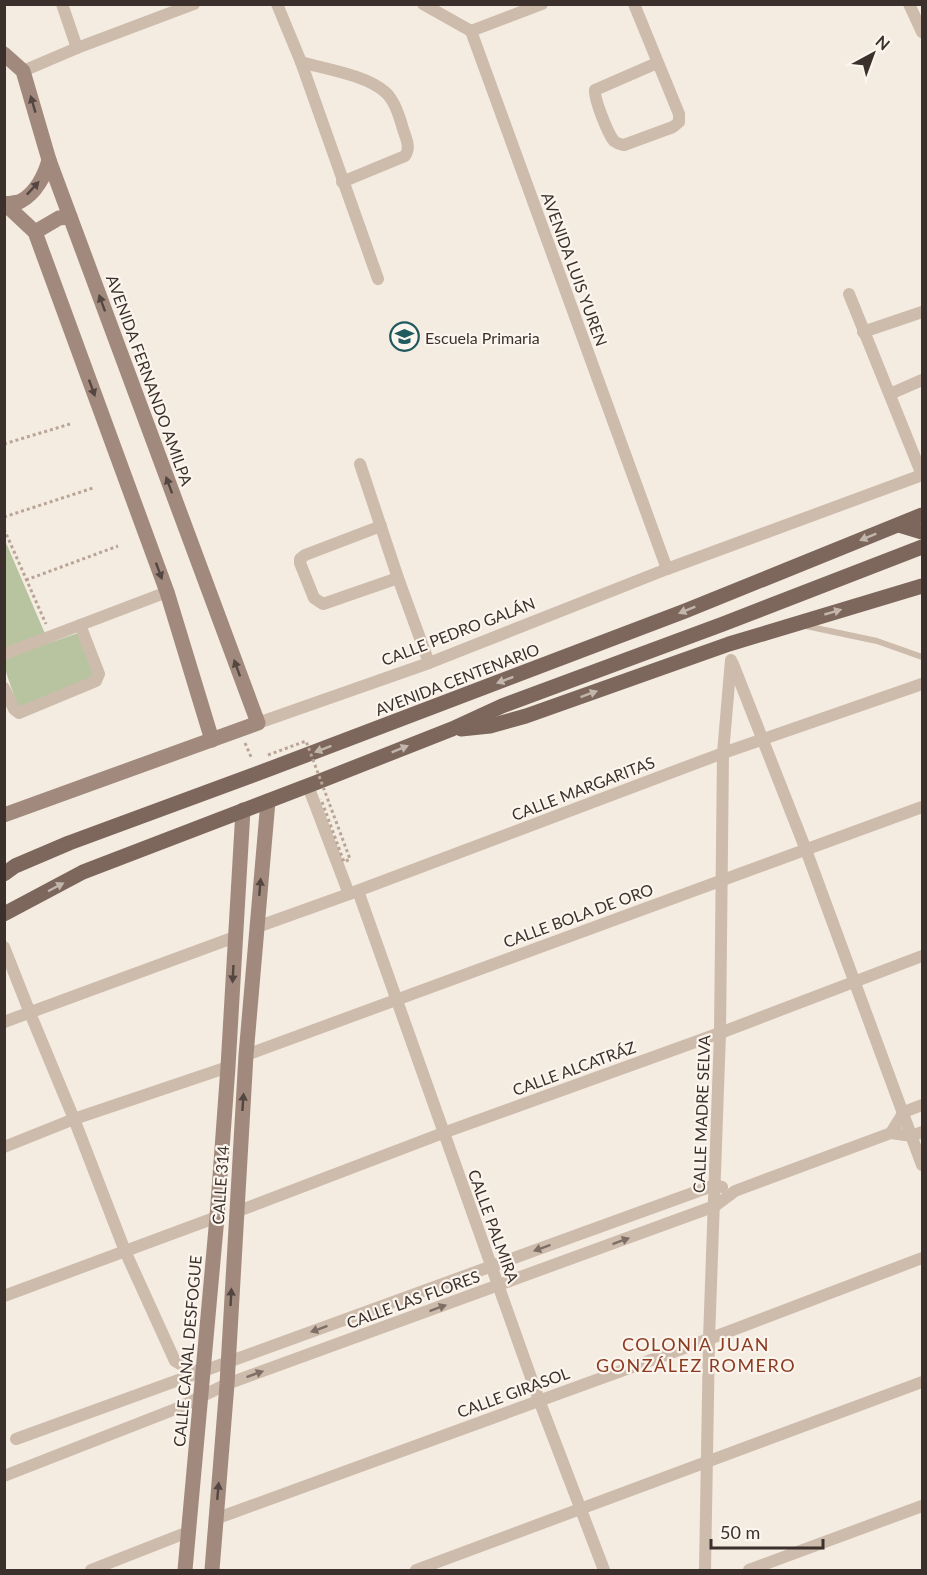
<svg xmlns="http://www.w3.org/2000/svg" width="927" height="1575" viewBox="0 0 927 1575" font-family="Lato,sans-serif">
	<rect width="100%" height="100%" fill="#f4ebe1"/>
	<polygon fill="#b8c4a0" points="4,538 49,643 81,632 99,684 20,714 5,669"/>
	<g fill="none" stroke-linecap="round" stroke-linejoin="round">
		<g stroke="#b9a596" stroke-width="3" stroke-dasharray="3 3" stroke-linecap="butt">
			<polyline points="4,444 70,424"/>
			<polyline points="4,517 93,488"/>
			<polyline points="4,529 46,624"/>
			<polyline points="26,580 118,546"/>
			<polyline points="245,743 252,759"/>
		</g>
		<polyline stroke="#cdbbac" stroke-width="6" points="806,626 877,641 922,657"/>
		<g stroke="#cdbbac" stroke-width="12">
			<polyline points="62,4 77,48"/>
			<polyline points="277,4 301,62 378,279"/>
			<polyline points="423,4 471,31 667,569"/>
			<path d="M634,4L679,114V122L673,127L624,145C619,144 618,144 614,141C608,134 594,99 595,90L657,63"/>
			<polyline points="909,4 922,32"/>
			<polyline points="471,31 542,4"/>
			<path d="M301,62C325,69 366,75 385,92C394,99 400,118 403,129C406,139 411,147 405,156L342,182"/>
			<polyline points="23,71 77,48 194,4"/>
			<polyline points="849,294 922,475"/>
			<polyline points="863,332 922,312"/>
			<polyline points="890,394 922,380"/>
			<polyline points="360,464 398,578 429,663"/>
			<polyline points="381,526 305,555 300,559 300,563 314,598 323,604 398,578"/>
			<polyline points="4,654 167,592"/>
			<polyline points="733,664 806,850 922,1165"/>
			<polyline points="4,688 14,709 19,713 96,681 99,674 80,625"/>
			<polyline points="258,723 429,663 667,569 922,475"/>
			<polyline points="308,786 349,894"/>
			<polyline points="358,891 539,1400 604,1570"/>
			<polyline points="257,927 349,894 723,753 922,684"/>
			<polyline points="4,947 30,1013 74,1119 125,1251 175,1361 188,1369 202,1372"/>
			<polyline points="4,1022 235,937"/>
			<polyline points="246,1055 922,807"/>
			<polyline points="891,1133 904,1112 922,1105"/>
			<polyline points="4,1147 74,1119 228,1067"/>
			<polyline points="236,1212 443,1133 720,1033 922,956"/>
			<polyline points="4,1296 217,1217"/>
			<polyline points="16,1439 715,1185 722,1187"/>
			<polyline points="4,1476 178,1408 227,1384 715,1206 735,1191 891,1133 912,1136 922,1132"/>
			<polyline points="215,1519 709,1339 922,1258"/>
			<polyline points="91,1570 188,1532"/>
			<polyline points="416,1570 922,1382"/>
			<polyline points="705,1570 709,1339 720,1033 723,753 731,660"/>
			<polyline points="749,1570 922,1506"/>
		</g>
		<g stroke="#a18a7d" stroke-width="15">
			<polyline points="4,54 23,71 49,160 258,723 4,815"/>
			<polyline points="4,203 35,232 167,592 212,740"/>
			<path d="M6,204C11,203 17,203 21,201C36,193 45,175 49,160"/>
			<polyline points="35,232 59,218 70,217"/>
			<polyline points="185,1570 217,1217 228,1067 243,810"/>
			<polyline points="212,1570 227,1384 246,1055 268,801"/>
		</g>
		<g stroke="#7d675c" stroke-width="15">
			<polyline points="899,525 922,532"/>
			<polyline points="461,729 490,726 526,716 729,644 922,586"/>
			<polyline points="4,874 15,866 69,843 272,768 685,611 922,515"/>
			<polyline points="4,914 83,872 315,783 452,729 502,706 723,624 922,547"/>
		</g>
		<polyline stroke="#b9a596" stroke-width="3" stroke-dasharray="3 3" stroke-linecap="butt" points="268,755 306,741 350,859 344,862 321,799"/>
	</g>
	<defs><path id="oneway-solid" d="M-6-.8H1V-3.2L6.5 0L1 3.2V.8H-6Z" transform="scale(1.5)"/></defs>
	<g fill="#544640">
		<use href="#oneway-solid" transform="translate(33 104) rotate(-106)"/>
		<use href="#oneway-solid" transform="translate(33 188) rotate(-47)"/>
		<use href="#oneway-solid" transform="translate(102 303) rotate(-110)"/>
		<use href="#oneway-solid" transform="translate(92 388) rotate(70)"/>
		<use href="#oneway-solid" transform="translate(169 485) rotate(-110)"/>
		<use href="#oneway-solid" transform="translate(159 571) rotate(70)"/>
		<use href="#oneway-solid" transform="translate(237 668) rotate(-110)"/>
		<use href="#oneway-solid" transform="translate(260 887) rotate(-85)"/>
		<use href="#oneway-solid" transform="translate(233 974) rotate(93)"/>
		<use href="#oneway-solid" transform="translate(243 1102) rotate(-86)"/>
		<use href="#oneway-solid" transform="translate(231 1297) rotate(-87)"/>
		<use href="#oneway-solid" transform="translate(218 1491) rotate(-85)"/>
	</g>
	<g fill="#c2b5ac">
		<use href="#oneway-solid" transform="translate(868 537) rotate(158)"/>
		<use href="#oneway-solid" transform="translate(687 610) rotate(158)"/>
		<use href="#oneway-solid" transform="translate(833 612) rotate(-16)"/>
		<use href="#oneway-solid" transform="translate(505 680) rotate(159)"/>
		<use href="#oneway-solid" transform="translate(589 694) rotate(-20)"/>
		<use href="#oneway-solid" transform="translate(323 749) rotate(159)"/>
		<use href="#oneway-solid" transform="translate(400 749) rotate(-22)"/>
		<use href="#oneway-solid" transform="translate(56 887) rotate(-28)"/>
	</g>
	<g fill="#7d6f65">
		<use href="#oneway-solid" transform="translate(621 1241) rotate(-20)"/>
		<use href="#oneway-solid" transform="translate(542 1248) rotate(160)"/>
		<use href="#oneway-solid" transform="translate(438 1308) rotate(-20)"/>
		<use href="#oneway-solid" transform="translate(319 1329) rotate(160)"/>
		<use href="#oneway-solid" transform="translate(255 1374) rotate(-20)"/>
	</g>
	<defs>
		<symbol id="school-ring" viewBox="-11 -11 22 22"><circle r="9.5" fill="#fbf5ee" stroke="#1f5a5e" stroke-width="1.5"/><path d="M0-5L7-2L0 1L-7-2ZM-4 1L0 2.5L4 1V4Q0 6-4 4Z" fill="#1f5a5e"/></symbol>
	</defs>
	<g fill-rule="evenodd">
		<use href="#school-ring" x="388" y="320" width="33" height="33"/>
	</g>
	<g text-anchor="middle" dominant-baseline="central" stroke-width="4.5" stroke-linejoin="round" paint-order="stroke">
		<g font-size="16" fill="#3b302b" stroke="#fbf5ee">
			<text transform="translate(575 269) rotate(70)">AVENIDA LUIS YUREN</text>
			<text transform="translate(150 380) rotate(70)">AVENIDA FERNANDO AMILPA</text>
			<text transform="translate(458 631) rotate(-21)">CALLE PEDRO GALÁN</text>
			<text transform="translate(457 679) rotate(-21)">AVENIDA CENTENARIO</text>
			<text transform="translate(583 788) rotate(-21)">CALLE MARGARITAS</text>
			<text transform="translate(578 915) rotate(-20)">CALLE BOLA DE ORO</text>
			<text transform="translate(574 1068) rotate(-20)">CALLE ALCATRÁZ</text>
			<text transform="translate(701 1114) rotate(-88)">CALLE MADRE SELVA</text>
			<text transform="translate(220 1185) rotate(-86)">CALLE 314</text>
			<text transform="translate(494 1226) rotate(70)">CALLE PALMIRA</text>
			<text transform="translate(413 1299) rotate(-20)">CALLE LAS FLORES</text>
			<text transform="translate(187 1351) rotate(-85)">CALLE CANAL DESFOGUE</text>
			<text transform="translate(513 1392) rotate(-20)">CALLE GIRASOL</text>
		</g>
		<g font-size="16" fill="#3b302b" stroke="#fbf5ee" text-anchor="start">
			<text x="425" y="337">Escuela Primaria</text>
		</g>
		<g font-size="18" letter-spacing="1.5" fill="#8c3b22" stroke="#fbf5ee">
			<text x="696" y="1344">COLONIA JUAN<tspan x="696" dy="21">GONZÁLEZ ROMERO</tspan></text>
		</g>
	</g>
	<rect width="927" height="1575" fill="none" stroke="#3b302b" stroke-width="12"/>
	<g transform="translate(873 54) rotate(41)" stroke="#fbf5ee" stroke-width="4.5" paint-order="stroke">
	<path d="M0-4.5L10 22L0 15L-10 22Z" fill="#3b302b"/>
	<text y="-9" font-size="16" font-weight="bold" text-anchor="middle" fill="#3b302b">N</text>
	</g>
	<path d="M711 1539v9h112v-9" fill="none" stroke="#3b302b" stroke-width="3"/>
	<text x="720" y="1539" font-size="18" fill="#3b302b" stroke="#fbf5ee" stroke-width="4.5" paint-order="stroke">50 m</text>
</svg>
